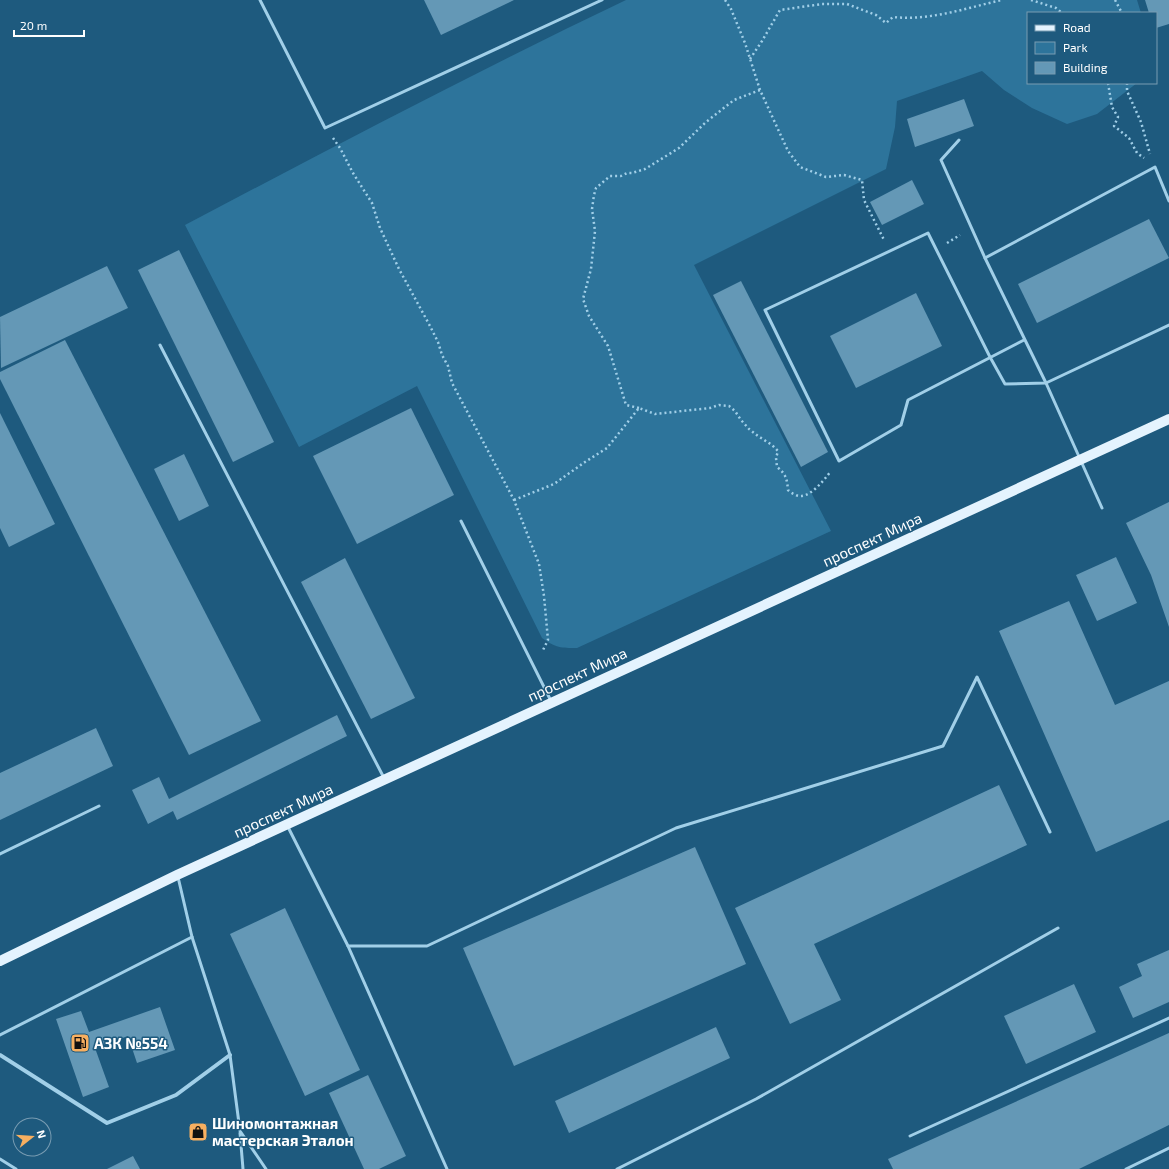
<svg xmlns="http://www.w3.org/2000/svg" width="1169" height="1169" viewBox="0 0 1169 1169" font-family="'Exo 2',sans-serif">
	<rect width="100%" height="100%" fill="#1e5a7e"/>
	<path fill="#2d749b" d="M626,0H1137L1141,13H1028V83H1137L1097,114L1067,124L1032,108L1004,90L982,71L897,101L895,127L886,169L694,265L831,531L577,648C561,648 556,648 542,638L417,386L299,447L185,225C331,148 477,71 626,0Z"/>
	<g fill="#6498b6">
		<polygon points="424,0 514,0 441,35"/>
		<polygon points="1145,0 1169,0 1169,24 1156,28 1156,13 1149,13"/>
		<polygon points="964,99 974,126 915,147 907,119"/>
		<polygon points="912,180 924,204 882,225 870,202"/>
		<polygon points="1149,219 1169,258 1037,323 1018,284"/>
		<polygon points="179,250 274,442 233,462 138,270"/>
		<polygon points="107,266 128,308 1,368 0,317"/>
		<polygon points="741,281 828,452 801,467 713,295"/>
		<polygon points="916,293 942,346 856,388 830,336"/>
		<polygon points="65,340 261,721 189,755 0,379 0,372"/>
		<polygon points="411,408 454,495 357,544 313,456"/>
		<polygon points="0,413 55,524 9,547 0,528"/>
		<polygon points="184,454 209,506 179,521 154,469"/>
		<polygon points="1169,502 1169,627 1151,575 1126,523"/>
		<polygon points="1116,557 1137,603 1097,621 1076,575"/>
		<polygon points="345,558 415,698 371,719 301,582"/>
		<polygon points="1069,601 1115,705 1169,681 1169,820 1096,852 999,631"/>
		<polygon points="337,715 347,736 177,820 173,811 148,824 132,790 159,777 169,799"/>
		<polygon points="96,728 113,766 0,820 0,773"/>
		<polygon points="999,785 1027,845 814,944 841,1000 790,1024 735,908"/>
		<polygon points="695,847 746,964 514,1066 463,948"/>
		<polygon points="285,908 360,1070 305,1096 230,934"/>
		<polygon points="1169,950 1169,1002 1133,1018 1119,987 1142,976 1137,964"/>
		<polygon points="1074,984 1096,1032 1026,1064 1004,1016"/>
		<polygon points="160,1007 175,1050 137,1063 128,1036 95,1048 109,1087 83,1097 56,1019 81,1011 89,1032"/>
		<polygon points="716,1027 730,1058 569,1133 555,1101"/>
		<polygon points="1169,1033 1169,1125 1079,1169 893,1169 888,1159"/>
		<polygon points="368,1075 406,1156 379,1169 364,1169 329,1093"/>
		<polygon points="133,1156 140,1169 107,1169"/>
	</g>
	<g fill="none" stroke-linecap="round" stroke-linejoin="round">
		<g stroke="#a1cfe8" stroke-width="2.5" stroke-dasharray="2 3" stroke-linecap="butt">
			<polyline points="725,0 731,9 745,43 760,90 788,151 800,167 826,177 844,175 862,180 864,200 884,240"/>
			<polyline points="1031,0 1056,8 1062,13"/>
			<polyline points="1115,0 1122,13"/>
			<path d="M750,59L762,41L780,10L822,4H847L876,15L886,23L893,17C930,21 966,8 1002,0"/>
			<polyline points="1108,83 1112,107 1118,117 1114,126 1129,138 1137,153 1144,158"/>
			<polyline points="1127,83 1127,91 1141,122 1150,154"/>
			<polyline points="333,138 340,148 353,173 372,203 380,228 399,269 430,326 438,342 442,355 448,366 452,383 514,500 539,564 544,596 548,640 542,652"/>
			<polyline points="947,243 960,235"/>
			<polyline points="639,408 626,405 608,346 589,316 583,299 591,269 595,231 592,209 594,195 596,188 610,176 621,176 627,173 632,173 645,169 679,148 706,122 734,100 760,90"/>
			<path d="M514,500L554,484L585,462L607,448L639,408L655,414L710,408L719,405L729,406L735,411L741,420L749,429L758,436L772,445L778,451L776,458L777,467C786,474 787,479 788,490C790,492 793,494 796,495C808,501 824,480 831,471"/>
		</g>
		<g stroke="#a1cfe8" stroke-width="3">
			<polyline points="260,0 325,128 602,0"/>
			<polyline points="959,140 941,160 985,258"/>
			<polyline points="1024,340 908,400 901,425 839,461 765,310 928,233 990,357 1005,384 1046,383 1169,325"/>
			<polyline points="160,345 384,778"/>
			<polyline points="1102,508 1046,383 985,258 1155,167 1169,201"/>
			<polyline points="461,521 551,701"/>
			<polyline points="288,827 348,946 427,946 676,828 943,746 977,677 1050,832"/>
			<polyline points="0,854 99,806"/>
			<polyline points="178,877 192,937 230,1055 240,1131 266,1169"/>
			<polyline points="348,946 447,1169"/>
			<polyline points="0,1035 192,937"/>
			<polyline points="240,1133 243,1169"/>
			<polyline points="910,1136 1169,1018"/>
			<polyline points="0,1159 16,1169"/>
			<polyline points="617,1169 756,1099 1058,928"/>
			<polyline points="1126,1169 1169,1148"/>
		</g>
		<polyline stroke="#a1cfe8" stroke-width="4" points="0,1055 107,1123 176,1095 230,1055"/>
		<polyline stroke="#e4f3fe" stroke-width="10" points="0,961 177,875 1169,419"/>
	</g>
	<defs>
		<symbol id="fuel-square" viewBox="-11 -11 22 22"><rect x="-9" y="-9" width="18" height="18" rx="4" fill="#f7af60" stroke="#1e5a7e"/><path d="M-5.5-6h7V0h2V4h1.3V-2.5L3-4.5l.8-.8L6-3V5H2.5V1h-1V6h-7ZM-4.2-4.7v3.2H.2V-4.7Z" fill="#111"/></symbol>
		<symbol id="shop-square" viewBox="-11 -11 22 22"><rect x="-9" y="-9" width="18" height="18" rx="4" fill="#f7af60" stroke="#1e5a7e"/><path d="M-5-2.5h2.3a2.7 3.5 0 0 1 5.4 0H5L5.5 6h-11ZM-1.5-2.5h3a1.5 2.3 0 0 0-3 0Z" fill="#111"/></symbol>
	</defs>
	<g fill-rule="evenodd">
		<use href="#fuel-square" x="69" y="1032" width="22" height="22"/>
		<use href="#shop-square" x="187" y="1121" width="22" height="22"/>
	</g>
	<g text-anchor="middle" dominant-baseline="central" stroke-width="3" stroke-linejoin="round" paint-order="stroke">
		<g font-size="15" fill="#fff" stroke="#1e5a7e">
			<text transform="translate(872 539) rotate(-25)">проспект Мира</text>
			<text transform="translate(577 674) rotate(-25)">проспект Мира</text>
			<text transform="translate(283 810) rotate(-25)">проспект Мира</text>
		</g>
		<g font-size="15" font-weight="bold" fill="#fff" stroke="#1e5a7e" text-anchor="start">
			<text x="94" y="1043">АЗК №554</text>
			<text x="212" y="1123">Шиномонтажная<tspan x="212" dy="17">мастерская Эталон</tspan></text>
		</g>
	</g>
	<rect x="1027" y="12" width="130" height="72" fill="#1e5a7e" stroke="#789cb2"/>
	<rect x="1035" y="25" width="20" height="6" fill="#e4f3fe" stroke="#789cb2"/>
	<text x="1063" y="32" font-size="12" fill="#ffffff">Road</text>
	<rect x="1035" y="42" width="20" height="12" fill="#2d749b" stroke="#789cb2"/>
	<text x="1063" y="52" font-size="12" fill="#ffffff">Park</text>
	<rect x="1035" y="62" width="20" height="12" fill="#6498b6" stroke="#789cb2"/>
	<text x="1063" y="72" font-size="12" fill="#ffffff">Building</text>
	<g transform="translate(32 1137) rotate(73)"><circle r="19" fill="#1e5a7e" stroke="#789cb2"/>
	<path d="M0-3L7 15L0 10L-7 15Z" fill="#f7af60"/>
	<text y="-6" font-size="11" font-weight="bold" text-anchor="middle" fill="#ffffff">N</text>
	</g>
	<path d="M14 30v6h70v-6" fill="none" stroke="#ffffff" stroke-width="2"/>
	<text x="20" y="30" font-size="12" fill="#ffffff" stroke="#1e5a7e" stroke-width="3" paint-order="stroke">20 m</text>
</svg>
